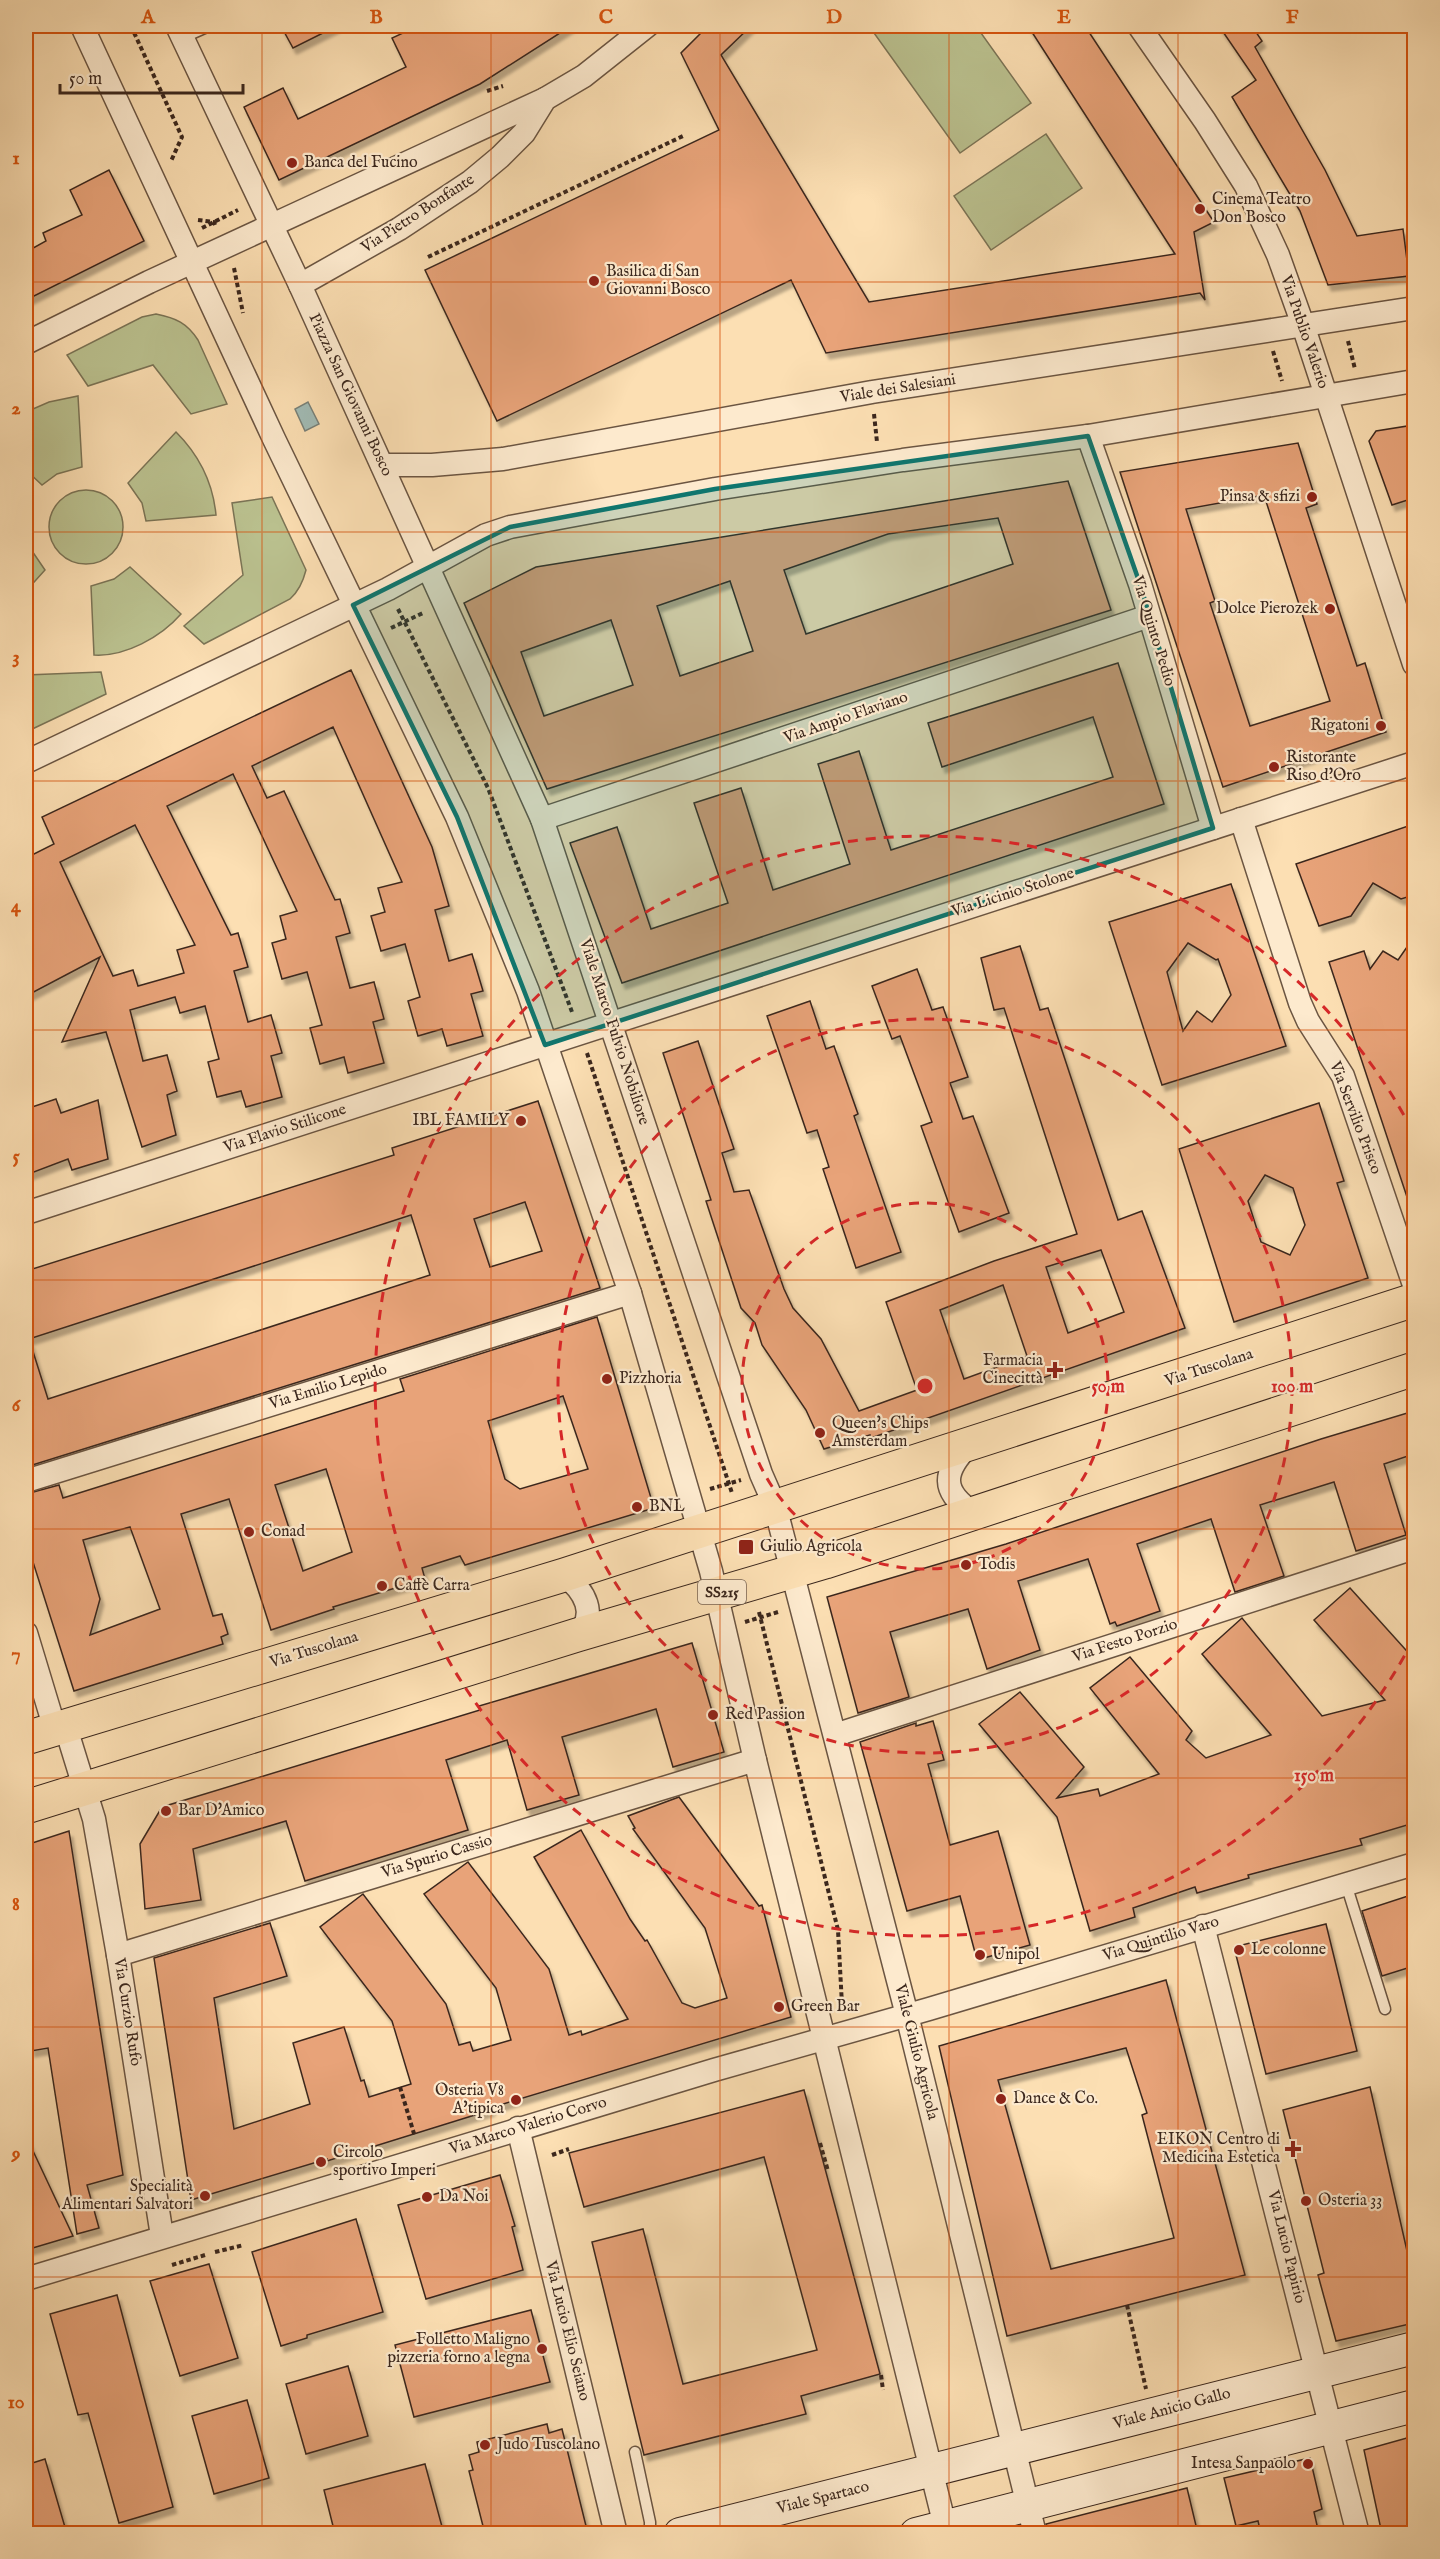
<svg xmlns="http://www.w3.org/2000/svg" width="1440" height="2559" viewBox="0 0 1440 2559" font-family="'IM FELL English',serif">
	<defs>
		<filter id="shadow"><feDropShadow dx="3.5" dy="6" stdDeviation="1.5" flood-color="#0004"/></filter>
	</defs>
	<rect width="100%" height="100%" fill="#fcdfb3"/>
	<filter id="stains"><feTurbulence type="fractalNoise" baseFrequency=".00333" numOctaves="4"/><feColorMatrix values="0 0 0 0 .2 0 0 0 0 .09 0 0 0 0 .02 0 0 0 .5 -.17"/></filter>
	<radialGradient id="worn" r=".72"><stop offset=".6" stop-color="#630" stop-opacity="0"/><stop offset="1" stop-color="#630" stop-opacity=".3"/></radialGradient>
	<g fill="#bbc290" stroke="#7b7456" stroke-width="1.5">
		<polygon points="869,26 976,26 1031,103 960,153"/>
		<polygon points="1046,134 1082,188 991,250 954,196"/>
		<path d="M156,314C176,318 187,323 198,340L227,404L191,414L153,365L88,386L67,355L142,317Z"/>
		<polygon points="78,396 82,467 57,474 42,485 26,470 26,412 49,402"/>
		<path d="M176,432C199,455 213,483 216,515L146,521L142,503L128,483Z"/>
		<circle cx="86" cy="527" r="37"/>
		<path d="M272,497L306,570C303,582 299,591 290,599L204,644L184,626L243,575L232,503Z"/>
		<polygon points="28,531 30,548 45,570 26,591 26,532"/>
		<path d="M130,567L181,614C161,637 125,657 94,655L91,586L114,579Z"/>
		<polygon points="101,672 106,694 26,732 26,675"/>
	</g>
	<polygon fill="#a1bbb5" stroke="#788078" stroke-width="1.5" points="308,402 319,424 305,431 295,409"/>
	<g fill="#e8a379" stroke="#3b271d" stroke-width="1.5" fill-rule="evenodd" filter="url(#shadow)">
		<polygon points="281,26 337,26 293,48"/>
		<polygon points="418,26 571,26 480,84 279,180 244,107 283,88 298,119 406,67 392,38"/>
		<polygon points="708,26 751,26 721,55 869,302 1175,254 1028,26 1085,26 1214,222 1194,232 1205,300 1200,293 826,353 791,280 497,421 425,270 719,130 681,53"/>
		<polygon points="1219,26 1252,26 1262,41 1255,47 1325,170 1357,236 1403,229 1409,276 1328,285 1300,211 1232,97 1256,80"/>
		<polygon points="109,170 144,241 26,300 26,252 46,241 43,233 82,215 70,190"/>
		<polygon points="1414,425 1414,498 1392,505 1369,441 1376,431"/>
		<path d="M1298,443L1317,504L1306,508L1357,666L1365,663L1386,732L1223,787L1120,472ZM1264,495L1330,701L1250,726L1210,603L1215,601L1186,509Z"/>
		<path d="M1068,481L1111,610L547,789L464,603L536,567ZM998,518L1013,564L806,634L784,570L888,534ZM730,581L753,651L680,676L657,606ZM611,620L633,685L544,716L521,652Z"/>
		<polygon points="1118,663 1164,804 622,983 570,843 617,827 651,929 728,903 694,803 741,788 773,890 850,864 818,764 859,751 891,850 1113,777 1093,717 942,767 928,723"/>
		<path d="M351,670L432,847L449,906L435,910L449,961L472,954L483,991L471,994L483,1036L447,1046L442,1029L418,1036L408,1001L420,997L405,944L381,951L371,916L385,912L378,888L402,882L333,727L252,766L267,798L284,791L335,900L340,899L350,933L336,937L350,988L374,982L384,1019L373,1022L384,1063L348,1073L344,1057L320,1064L310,1028L322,1025L307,972L282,979L272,943L286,939L280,916L297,911L233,774L167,806L231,935L238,933L248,967L234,971L248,1022L271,1015L282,1053L271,1056L282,1097L246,1107L241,1091L217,1097L208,1062L219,1059L205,1006L180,1013L175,997L130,1010L143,1061L167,1055L177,1091L167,1095L176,1135L142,1147L106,1032L62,1042L100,957L26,996V858L54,844L42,817ZM135,825L195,945L177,950L184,973L138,986L133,970L113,976L60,862Z"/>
		<polygon points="1414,824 1414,895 1401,899 1373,883 1351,916 1319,926 1296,864"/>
		<path d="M1231,884L1286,1046L1162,1085L1109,922ZM1188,943L1216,960L1218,959L1231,995L1212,1022L1197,1011L1183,1031L1167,972Z"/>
		<polygon points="1414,937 1414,1206 1410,1206 1329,962 1364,951 1370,969 1383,951 1398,960"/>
		<path d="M1020,946L1040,1010L1048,1008L1118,1220L1142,1211L1185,1328L871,1438L870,1435L824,1449L806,1410L762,1345L755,1323L741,1308L706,1201L711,1200L663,1053L698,1041L734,1149L722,1153L734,1192L749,1190L784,1289L793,1308L821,1339L859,1411L917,1390L886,1302L994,1261L1077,1234L1004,1008L994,1010L981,958ZM1101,1250L1124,1312L1068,1333L1046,1267ZM1003,1285L1027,1356L964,1379L940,1310Z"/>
		<polygon points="917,969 932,1010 943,1007 968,1077 950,1083 963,1119 973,1116 1009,1213 959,1232 921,1126 932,1122 900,1036 892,1039 872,986"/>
		<polygon points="810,1001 826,1049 834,1046 858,1114 854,1116 901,1252 856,1268 823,1169 829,1167 817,1130 807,1133 767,1016"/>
		<polygon points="56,1099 61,1113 98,1100 108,1159 72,1170 68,1159 26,1175 26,1109"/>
		<path d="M538,1101L600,1288L26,1467V1343L30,1342L48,1399L430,1275L411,1215L26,1340V1271L394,1155L392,1148ZM525,1202L542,1251L490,1267L474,1219Z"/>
		<path d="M1319,1103L1344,1181L1337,1183L1368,1278L1234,1322L1179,1149ZM1265,1175L1293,1188L1299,1207L1305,1225L1290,1255L1261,1242L1248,1201Z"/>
		<path d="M597,1317L654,1508L465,1565L460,1556L422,1568L425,1579L333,1607L334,1609L271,1630L229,1499L181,1514L213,1616L222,1614L228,1634L221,1637L223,1644L74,1691L26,1540V1494L59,1485L63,1498L404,1391L400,1379ZM563,1396L588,1469L520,1489L505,1479L488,1421ZM326,1469L352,1552L303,1571L275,1485ZM130,1527L160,1609L90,1635L100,1599L83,1540Z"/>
		<polygon points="1414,1411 1414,1454 1384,1464 1406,1535 1356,1551 1334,1482 1260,1505 1284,1576 1235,1592 1211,1519 1137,1544 1160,1611 1117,1626 1115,1622 1110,1624 1088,1559 1018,1581 1040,1650 987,1669 968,1609 890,1632 909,1697 858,1713 827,1597 1006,1544 1321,1439"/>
		<polygon points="1350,1588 1414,1659 1414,1823 1360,1839 1362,1845 1248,1875 1249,1878 1197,1893 1195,1887 1133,1908 1135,1917 1090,1931 1057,1817 979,1724 1020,1692 1084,1767 1057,1798 1098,1789 1100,1796 1159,1774 1090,1688 1130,1657 1192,1731 1186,1740 1206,1758 1271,1735 1202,1654 1242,1618 1322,1716 1385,1700 1314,1620"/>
		<polygon points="692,1643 724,1752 673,1767 656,1709 562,1737 579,1795 527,1810 507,1740 446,1760 468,1830 305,1881 286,1821 193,1849 201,1900 145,1909 140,1844 162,1807 480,1710 479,1706"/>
		<polygon points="933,1721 944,1760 928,1764 950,1845 998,1831 1030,1945 977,1960 960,1896 907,1911 860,1742 916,1723 916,1726"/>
		<polygon points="679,1797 759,1906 762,1905 791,2017 490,2108 491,2110 327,2161 327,2159 191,2200 154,1958 270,1923 287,1976 214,1998 234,2129 310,2104 293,2043 344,2027 361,2081 364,2080 369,2097 411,2084 392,2021 320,1927 363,1894 446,2004 459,2045 470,2042 473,2051 511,2040 496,1988 424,1894 468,1862 549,1969 569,2035 581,2031 582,2035 628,2019 534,1857 581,1830 630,1919 645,1941 647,1940 682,2003 695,2008 727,1998 705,1928 633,1829 635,1828 628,1816"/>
		<polygon points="69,1831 123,2175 87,2185 99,2228 77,2234 48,2048 31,2051 26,2013 26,1845"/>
		<polygon points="1414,1894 1414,1966 1382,1976 1362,1911"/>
		<polygon points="1326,1924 1357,2051 1266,2074 1234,1947"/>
		<path d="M1166,1980L1245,2275L1007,2336L939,2046ZM1126,2048L1147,2113L1142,2115L1174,2238L1051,2269L998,2080Z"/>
		<polygon points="1370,2087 1407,2251 1414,2273 1414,2323 1336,2341 1318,2275 1324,2273 1283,2110"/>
		<polygon points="804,2090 880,2374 801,2396 806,2414 644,2455 592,2242 643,2229 683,2384 817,2350 764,2157 584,2207 569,2153"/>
		<polygon points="26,2136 73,2236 26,2250"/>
		<polygon points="500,2175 515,2226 512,2227 523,2270 426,2299 398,2205"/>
		<polygon points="356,2219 383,2312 307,2335 307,2338 281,2346 252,2252"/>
		<polygon points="209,2264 238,2358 180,2376 150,2281"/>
		<polygon points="117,2295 173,2507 119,2523 88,2413 78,2415 50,2314"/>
		<polygon points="531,2310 550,2382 414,2417 395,2345"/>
		<polygon points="348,2366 368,2436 306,2454 286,2384"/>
		<polygon points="247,2400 269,2478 214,2494 192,2416"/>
		<polygon points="547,2424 549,2433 562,2429 588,2534 485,2534 469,2471 473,2470 469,2455 479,2452 477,2442"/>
		<polygon points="1414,2436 1414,2534 1382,2534 1364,2450"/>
		<polygon points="1310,2458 1322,2509 1314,2512 1319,2534 1261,2534 1258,2521 1236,2526 1224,2478"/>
		<polygon points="45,2459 67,2534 26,2534 26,2465"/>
		<polygon points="425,2464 444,2534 335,2534 324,2490"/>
		<polygon points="1187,2488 1198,2534 1048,2534 1046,2524"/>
	</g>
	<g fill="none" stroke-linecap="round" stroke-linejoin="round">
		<defs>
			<g id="lane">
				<polyline points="182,38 209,26"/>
				<polyline points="1346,1884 1385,2009"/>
				<polyline points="635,2452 650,2522 650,2534"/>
			</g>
			<g id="street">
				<polyline points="82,26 274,439 457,817 528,991 630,1293 711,1571 755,1760 947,2534"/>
				<polyline points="177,26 300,285 542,819 761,1474 775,1506 907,2015 1035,2534"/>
				<polyline points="1139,26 1205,121 1246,186 1278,255 1303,325 1414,664"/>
				<polyline points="300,285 399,229 470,182 500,157 524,133 545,99 584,76 647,26"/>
				<polyline points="26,343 149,282 545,99"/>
				<polyline points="1088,436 1140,584 1213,828"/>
				<polyline points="382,465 432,465 503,459 872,392 1414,308"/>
				<polyline points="26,762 388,589 486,535 510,527 715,489 903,460 1088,436 1414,381"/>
				<polyline points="542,819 1149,616"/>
				<polyline points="1241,819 1300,1003 1308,1021 1343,1076 1414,1285"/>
				<polyline points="26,1213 1414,763"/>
				<path d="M968,1446C943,1472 941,1491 972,1512"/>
				<polyline points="26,1481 630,1293"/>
				<path d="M564,1575C584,1590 599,1615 577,1635"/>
				<polyline points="26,1633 55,1729"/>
				<polyline points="65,1725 94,1819 118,1955 162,2236"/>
				<polyline points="835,1735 1414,1548"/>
				<polyline points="1203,1926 1358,2534"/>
				<polyline points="118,1955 755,1760"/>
				<polyline points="518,2128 616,2534"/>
				<polyline points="26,2279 714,2070 929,2009 1414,1864"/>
			</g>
			<g id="secondary">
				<polyline points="680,2534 1414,2348"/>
				<polyline points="916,2534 1414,2406"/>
			</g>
			<g id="primary">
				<polyline points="26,1738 564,1575 1414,1300"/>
				<polyline points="26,1807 577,1635 825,1562 1414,1369"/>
			</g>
		</defs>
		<use href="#lane" stroke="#6b5542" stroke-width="13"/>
		<use href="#street" stroke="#6b5542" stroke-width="25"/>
		<use href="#secondary" stroke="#3b271d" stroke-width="34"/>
		<use href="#primary" stroke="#3b271d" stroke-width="35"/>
		<g stroke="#3b271d" stroke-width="4" stroke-dasharray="4.5 3" stroke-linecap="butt">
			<polyline points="131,26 182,137 171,161"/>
			<polyline points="487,91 503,86"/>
			<polyline points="198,220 214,222 215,225"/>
			<polyline points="202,228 238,210"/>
			<polyline points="428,257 683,136"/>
			<polyline points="234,268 243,313"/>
			<polyline points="1348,341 1355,369"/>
			<polyline points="1273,351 1282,381"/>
			<polyline points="874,414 877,442"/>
			<polyline points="398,609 488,788 572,1012"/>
			<polyline points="391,628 423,613"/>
			<polyline points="587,1053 732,1493"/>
			<polyline points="710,1489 741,1480"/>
			<polyline points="759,1612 838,1930 842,2005"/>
			<polyline points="745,1622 778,1612"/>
			<polyline points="400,2087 415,2137"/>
			<polyline points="820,2143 828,2171"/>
			<polyline points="552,2155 569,2149"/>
			<polyline points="215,2252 244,2245"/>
			<polyline points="172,2265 205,2255"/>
			<polyline points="1127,2305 1146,2389"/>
			<polyline points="881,2375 883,2390"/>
		</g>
		<use href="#lane" stroke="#fdeace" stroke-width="10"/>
		<use href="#street" stroke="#fdeace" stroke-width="22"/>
		<use href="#secondary" stroke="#fdeace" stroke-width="32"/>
		<use href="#primary" stroke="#fcdfb3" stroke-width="33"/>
	</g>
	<path fill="#0f766e" fill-opacity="0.2" stroke="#0f766e" stroke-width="4.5" stroke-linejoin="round" d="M1088,436L1140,584L1213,828L545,1045L457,817L353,605L510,527L715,489Z"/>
	<path fill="none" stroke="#d7540e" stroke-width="1.5" stroke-opacity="0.55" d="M262,26V2534M491,26V2534M720,26V2534M949,26V2534M1178,26V2534M26,282H1414M26,532H1414M26,781H1414M26,1030H1414M26,1280H1414M26,1529H1414M26,1778H1414M26,2027H1414M26,2277H1414"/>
	<g fill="none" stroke="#d62828" stroke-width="3" stroke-dasharray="10 8">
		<circle cx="925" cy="1386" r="183"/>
		<circle cx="925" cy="1386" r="367"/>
		<path d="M1413 1640A550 550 0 1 1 1413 1132"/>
	</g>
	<g fill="#8f2418" stroke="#fdeace" stroke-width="2">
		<circle cx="292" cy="163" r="6"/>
		<circle cx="1200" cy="209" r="6"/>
		<circle cx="594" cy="281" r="6"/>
		<circle cx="1312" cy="497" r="6"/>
		<circle cx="1330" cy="609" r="6"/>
		<circle cx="1381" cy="726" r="6"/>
		<circle cx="1274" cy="767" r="6"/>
		<circle cx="521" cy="1121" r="6"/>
		<path d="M1052 1361h6v6h6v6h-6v6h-6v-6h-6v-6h6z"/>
		<circle cx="607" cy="1379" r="6"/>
		<circle cx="820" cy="1433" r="6"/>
		<circle cx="637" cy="1507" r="6"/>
		<circle cx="249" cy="1532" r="6"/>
		<rect x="738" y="1539" width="16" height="16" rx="3"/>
		<circle cx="966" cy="1565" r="6"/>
		<circle cx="382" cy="1586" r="6"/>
		<circle cx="713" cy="1715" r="6"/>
		<circle cx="166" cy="1811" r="6"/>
		<circle cx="1239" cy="1950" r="6"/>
		<circle cx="980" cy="1955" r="6"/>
		<circle cx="779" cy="2007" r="6"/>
		<circle cx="1001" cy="2099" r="6"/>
		<circle cx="516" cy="2100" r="6"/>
		<path d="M1290 2140h6v6h6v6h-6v6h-6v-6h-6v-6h6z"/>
		<circle cx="321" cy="2162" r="6"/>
		<circle cx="205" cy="2196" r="6"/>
		<circle cx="427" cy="2197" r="6"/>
		<circle cx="1306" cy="2201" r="6"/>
		<circle cx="542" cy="2349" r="6"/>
		<circle cx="485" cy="2445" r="6"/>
		<circle cx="1308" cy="2464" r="6"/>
	</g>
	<g text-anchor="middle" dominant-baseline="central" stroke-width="4.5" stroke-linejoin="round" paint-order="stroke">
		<rect fill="#fdeace" stroke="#756252" stroke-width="1.5" x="698" y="1580" width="48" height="24" rx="4.5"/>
		<g font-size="15" font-weight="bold" fill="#3b271d">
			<text x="722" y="1592">SS215</text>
		</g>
		<g font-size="16" fill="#3b271d" stroke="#fdeace" text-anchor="start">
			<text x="304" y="163">Banca del Fucino</text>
			<text x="1212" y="200">Cinema Teatro<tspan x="1212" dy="18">Don Bosco</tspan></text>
			<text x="606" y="272">Basilica di San<tspan x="606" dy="18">Giovanni Bosco</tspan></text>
			<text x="1300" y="497" text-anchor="end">Pinsa &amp; sfizi</text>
			<text x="1318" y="609" text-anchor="end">Dolce Pierozek</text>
			<text x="1369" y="726" text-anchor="end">Rigatoni</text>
			<text x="1286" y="758">Ristorante<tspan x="1286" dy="18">Riso d'Oro</tspan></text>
			<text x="509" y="1121" text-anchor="end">IBL FAMILY</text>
			<text x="1043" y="1361" text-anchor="end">Farmacia<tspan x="1043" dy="18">Cinecittà</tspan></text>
			<text x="619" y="1379">Pizzhoria</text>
			<text x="832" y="1424">Queen's Chips<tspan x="832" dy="18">Amsterdam</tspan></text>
			<text x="649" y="1507">BNL</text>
			<text x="261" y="1532">Conad</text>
			<text x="760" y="1547">Giulio Agricola</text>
			<text x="978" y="1565">Todis</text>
			<text x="394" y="1586">Caffè Carra</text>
			<text x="725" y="1715">Red Passion</text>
			<text x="178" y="1811">Bar D'Amico</text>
			<text x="1251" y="1950">Le colonne</text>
			<text x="992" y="1955">Unipol</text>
			<text x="791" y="2007">Green Bar</text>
			<text x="504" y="2091" text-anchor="end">Osteria V8<tspan x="504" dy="18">A'tipica</tspan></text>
			<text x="1013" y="2099">Dance &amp; Co.</text>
			<text x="1280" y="2140" text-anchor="end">EIKON Centro di<tspan x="1280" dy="18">Medicina Estetica</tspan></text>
			<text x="333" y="2153">Circolo<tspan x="333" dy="18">sportivo Imperi</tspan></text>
			<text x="193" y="2187" text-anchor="end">Specialità<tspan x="193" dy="18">Alimentari Salvatori</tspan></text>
			<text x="439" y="2197">Da Noi</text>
			<text x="1318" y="2201">Osteria 33</text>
			<text x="530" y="2340" text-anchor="end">Folletto Maligno<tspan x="530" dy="18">pizzeria forno a legna</tspan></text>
			<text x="497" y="2445">Judo Tuscolano</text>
			<text x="1296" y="2464" text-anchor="end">Intesa Sanpaolo</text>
		</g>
		<g font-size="16" fill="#3b271d" stroke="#fdeace">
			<text transform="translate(418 214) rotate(-33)">Via Pietro Bonfante</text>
			<text transform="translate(1304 332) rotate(71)">Via Publio Valerio</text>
			<text transform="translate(898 389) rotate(-9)">Viale dei Salesiani</text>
			<text transform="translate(350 395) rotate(65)">Piazza San Giovanni Bosco</text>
			<text transform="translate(1153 631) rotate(73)">Via Quinto Pedio</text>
			<text transform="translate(846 718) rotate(-19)">Via Ampio Flaviano</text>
			<text transform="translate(1013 893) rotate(-18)">Via Licinio Stolone</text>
			<text transform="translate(614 1032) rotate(72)">Viale Marco Fulvio Nobiliore</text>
			<text transform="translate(1355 1118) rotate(69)">Via Servilio Prisco</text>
			<text transform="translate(285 1129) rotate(-18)">Via Flavio Stilicone</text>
			<text transform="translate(1209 1368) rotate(-18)">Via Tuscolana</text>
			<text transform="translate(328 1387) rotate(-17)">Via Emilio Lepido</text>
			<text transform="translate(1125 1641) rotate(-18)">Via Festo Porzio</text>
			<text transform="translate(314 1650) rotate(-17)">Via Tuscolana</text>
			<text transform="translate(437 1857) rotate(-17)">Via Spurio Cassio</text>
			<text transform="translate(1161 1939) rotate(-17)">Via Quintilio Varo</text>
			<text transform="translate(127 2012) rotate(81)">Via Curzio Rufo</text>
			<text transform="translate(916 2052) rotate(76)">Viale Giulio Agricola</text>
			<text transform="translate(528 2126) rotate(-17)">Via Marco Valerio Corvo</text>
			<text transform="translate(1286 2247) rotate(76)">Via Lucio Papirio</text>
			<text transform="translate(567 2331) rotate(76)">Via Lucio Elio Seiano</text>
			<text transform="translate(1172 2409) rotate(-15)">Viale Anicio Gallo</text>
			<text transform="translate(823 2498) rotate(-14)">Viale Spartaco</text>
		</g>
	</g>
	<circle cx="925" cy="1386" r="9" fill="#d62828" stroke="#fdeace" stroke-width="3"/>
	<g font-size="18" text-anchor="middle" font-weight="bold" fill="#d62828" stroke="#fdeace" stroke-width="4.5" stroke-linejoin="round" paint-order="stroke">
		<text x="1108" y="1392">50 m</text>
		<text x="1292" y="1392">100 m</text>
		<text x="1314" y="1781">150 m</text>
	</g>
	<rect width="1440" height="2559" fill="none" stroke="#fcdfb3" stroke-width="66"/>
	<path d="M60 84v9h183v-9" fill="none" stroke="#3b271d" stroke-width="3"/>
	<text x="69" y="84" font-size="18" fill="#3b271d" stroke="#fdeace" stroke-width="4.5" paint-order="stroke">50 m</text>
	<rect x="33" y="33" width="1374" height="2493" fill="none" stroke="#d7540e" stroke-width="2"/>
	<g font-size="20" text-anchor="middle" font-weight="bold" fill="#d7540e">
		<text x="148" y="23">A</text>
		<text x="376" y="23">B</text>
		<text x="606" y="23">C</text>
		<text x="834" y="23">D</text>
		<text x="1064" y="23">E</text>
		<text x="1292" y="23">F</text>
		<text x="16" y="164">1</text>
		<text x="16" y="414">2</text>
		<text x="16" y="663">3</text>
		<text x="16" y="912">4</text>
		<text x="16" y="1162">5</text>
		<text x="16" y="1411">6</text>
		<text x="16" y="1660">7</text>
		<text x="16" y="1910">8</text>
		<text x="16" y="2159">9</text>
		<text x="16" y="2408">10</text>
	</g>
	<rect width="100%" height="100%" filter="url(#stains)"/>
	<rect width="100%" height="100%" fill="url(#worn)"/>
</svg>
